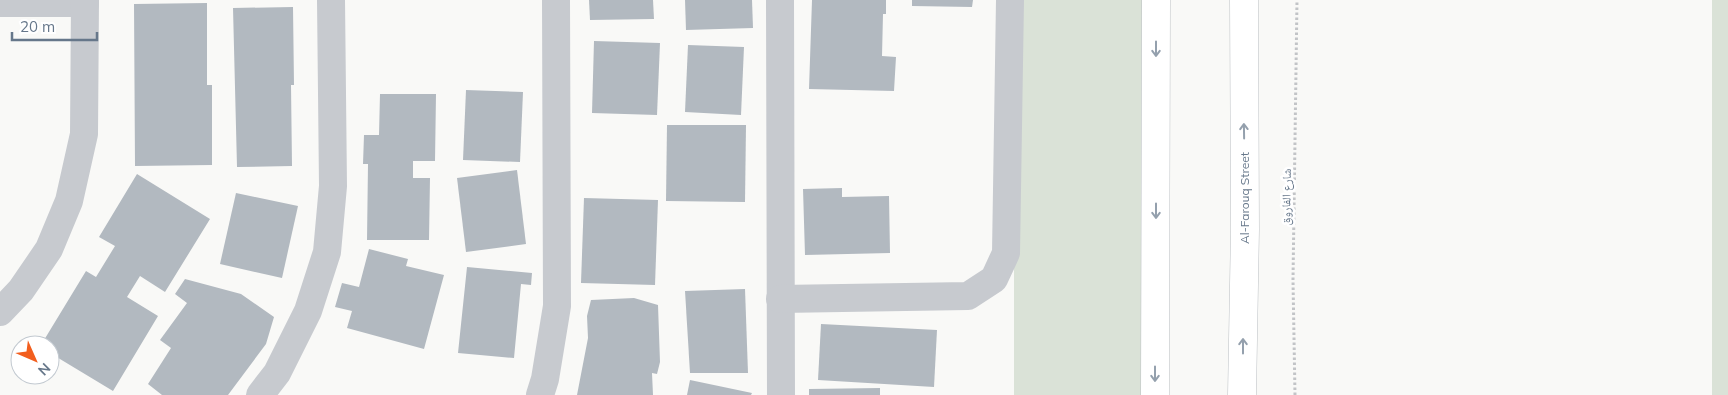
<svg xmlns="http://www.w3.org/2000/svg" width="1728" height="395" viewBox="0 0 1728 395" font-family="Mulish,'Noto Naskh Arabic',sans-serif">
	<rect width="100%" height="100%" fill="#f9f9f7"/>
	<g fill="#dae2d7">
		<polygon points="1014,0 1151,0 1147,395 1014,395"/>
		<rect x="1712" y="0" width="16" height="395"/>
	</g>
	<g fill="#b2b9c0">
		<polygon points="589,0 653,0 654,19 590,20"/>
		<polygon points="685,0 752,0 753,28 686,30"/>
		<polygon points="812,0 886,0 886,14 883,14 882,56 896,57 894,91 809,89"/>
		<polygon points="912,0 973,0 972,7 912,6"/>
		<polygon points="207,3 207,85 212,85 212,165 135,166 134,4"/>
		<polygon points="293,7 294,85 291,85 292,166 237,167 233,8"/>
		<polygon points="594,41 660,43 657,115 592,113"/>
		<polygon points="688,45 744,47 741,115 685,112"/>
		<polygon points="466,90 523,92 520,162 463,160"/>
		<polygon points="380,94 436,94 435,161 413,161 413,178 430,178 429,240 367,240 368,164 363,164 364,135 379,135"/>
		<polygon points="667,125 746,125 745,202 666,201"/>
		<polygon points="517,170 526,244 466,252 457,178"/>
		<polygon points="137,174 210,219 165,292 140,276 127,297 158,316 113,391 50,353 50,345 41,345 86,271 96,277 115,246 99,237"/>
		<polygon points="842,188 842,197 889,196 890,253 805,255 803,189"/>
		<polygon points="236,193 298,206 282,278 220,264"/>
		<polygon points="584,198 658,200 655,285 581,283"/>
		<polygon points="369,249 408,259 406,266 444,275 424,349 347,328 352,311 335,307 342,283 359,287"/>
		<polygon points="467,267 532,273 531,285 521,284 514,358 458,353"/>
		<polygon points="185,279 241,294 274,317 266,344 228,395 162,395 148,384 171,348 160,340 187,303 175,294"/>
		<polygon points="745,289 748,373 690,373 685,291"/>
		<polygon points="634,298 658,305 660,362 657,374 652,373 653,395 577,395 588,338 587,316 591,300"/>
		<polygon points="821,324 937,330 934,387 818,380"/>
		<polygon points="690,380 752,393 751,395 687,395"/>
		<polygon points="880,388 880,395 809,395 809,389"/>
	</g>
	<g fill="none" stroke-linecap="round" stroke-linejoin="round">
		<defs>
			<g id="primary">
				<polyline points="1155,395 1156,0"/>
				<polyline points="1242,395 1245,229 1244,0"/>
			</g>
		</defs>
		<use href="#primary" stroke="#bcc0c4" stroke-width="29"/>
		<polyline stroke="#c2c4c7" stroke-width="3" stroke-dasharray="2.5 2.5" stroke-linecap="butt" points="1295,395 1293,280 1297,0"/>
		<g stroke="#c7cacf" stroke-width="28">
			<polyline points="780,0 781,395"/>
			<polyline points="0,3 85,3"/>
			<polyline points="780,299 968,296 994,279 1006,253 1010,0"/>
			<polyline points="0,312 21,290 49,249 69,201 84,134 85,0"/>
			<polyline points="260,395 277,373 308,311 327,252 333,186 331,0"/>
			<polyline points="540,395 545,379 557,306 556,0"/>
		</g>
		<use href="#primary" stroke="#fff" stroke-width="28"/>
	</g>
	<defs><path id="oneway-shaft" d="M-6 0H5M1.5-3L5.5 0L1.5 3" fill="none" stroke-width="1.6" stroke-linecap="round" stroke-linejoin="round" transform="scale(1.25)"/></defs>
	<g stroke="#94a0ad">
		<use href="#oneway-shaft" transform="translate(1156 49) rotate(90)"/>
		<use href="#oneway-shaft" transform="translate(1244 131) rotate(-91)"/>
		<use href="#oneway-shaft" transform="translate(1156 211) rotate(90)"/>
		<use href="#oneway-shaft" transform="translate(1243 346) rotate(-90)"/>
		<use href="#oneway-shaft" transform="translate(1155 374) rotate(90)"/>
	</g>
	<g text-anchor="middle" dominant-baseline="central" stroke-width="5" stroke-linejoin="round" paint-order="stroke">
		<g font-size="12" fill="#66778a" stroke="#fff">
			<text transform="translate(1286 197) rotate(-89)">شارع الفاروق</text>
			<text transform="translate(1244 198) rotate(-90)">Al-Farouq Street</text>
		</g>
	</g>
	<g transform="translate(35 360) rotate(135)"><circle r="24" fill="#ffffff" stroke="#c2c9d0"/>
	<path d="M0-4L9 19L0 12L-9 19Z" fill="#f25e1e"/>
	<text y="-8" font-size="14" font-weight="bold" text-anchor="middle" fill="#66778a">N</text>
	</g>
	<path d="M12 32v8h85v-8" fill="none" stroke="#66778a" stroke-width="2.5"/>
	<text x="20" y="32" font-size="15" fill="#66778a" stroke="#ffffff" stroke-width="4" paint-order="stroke">20 m</text>
</svg>
